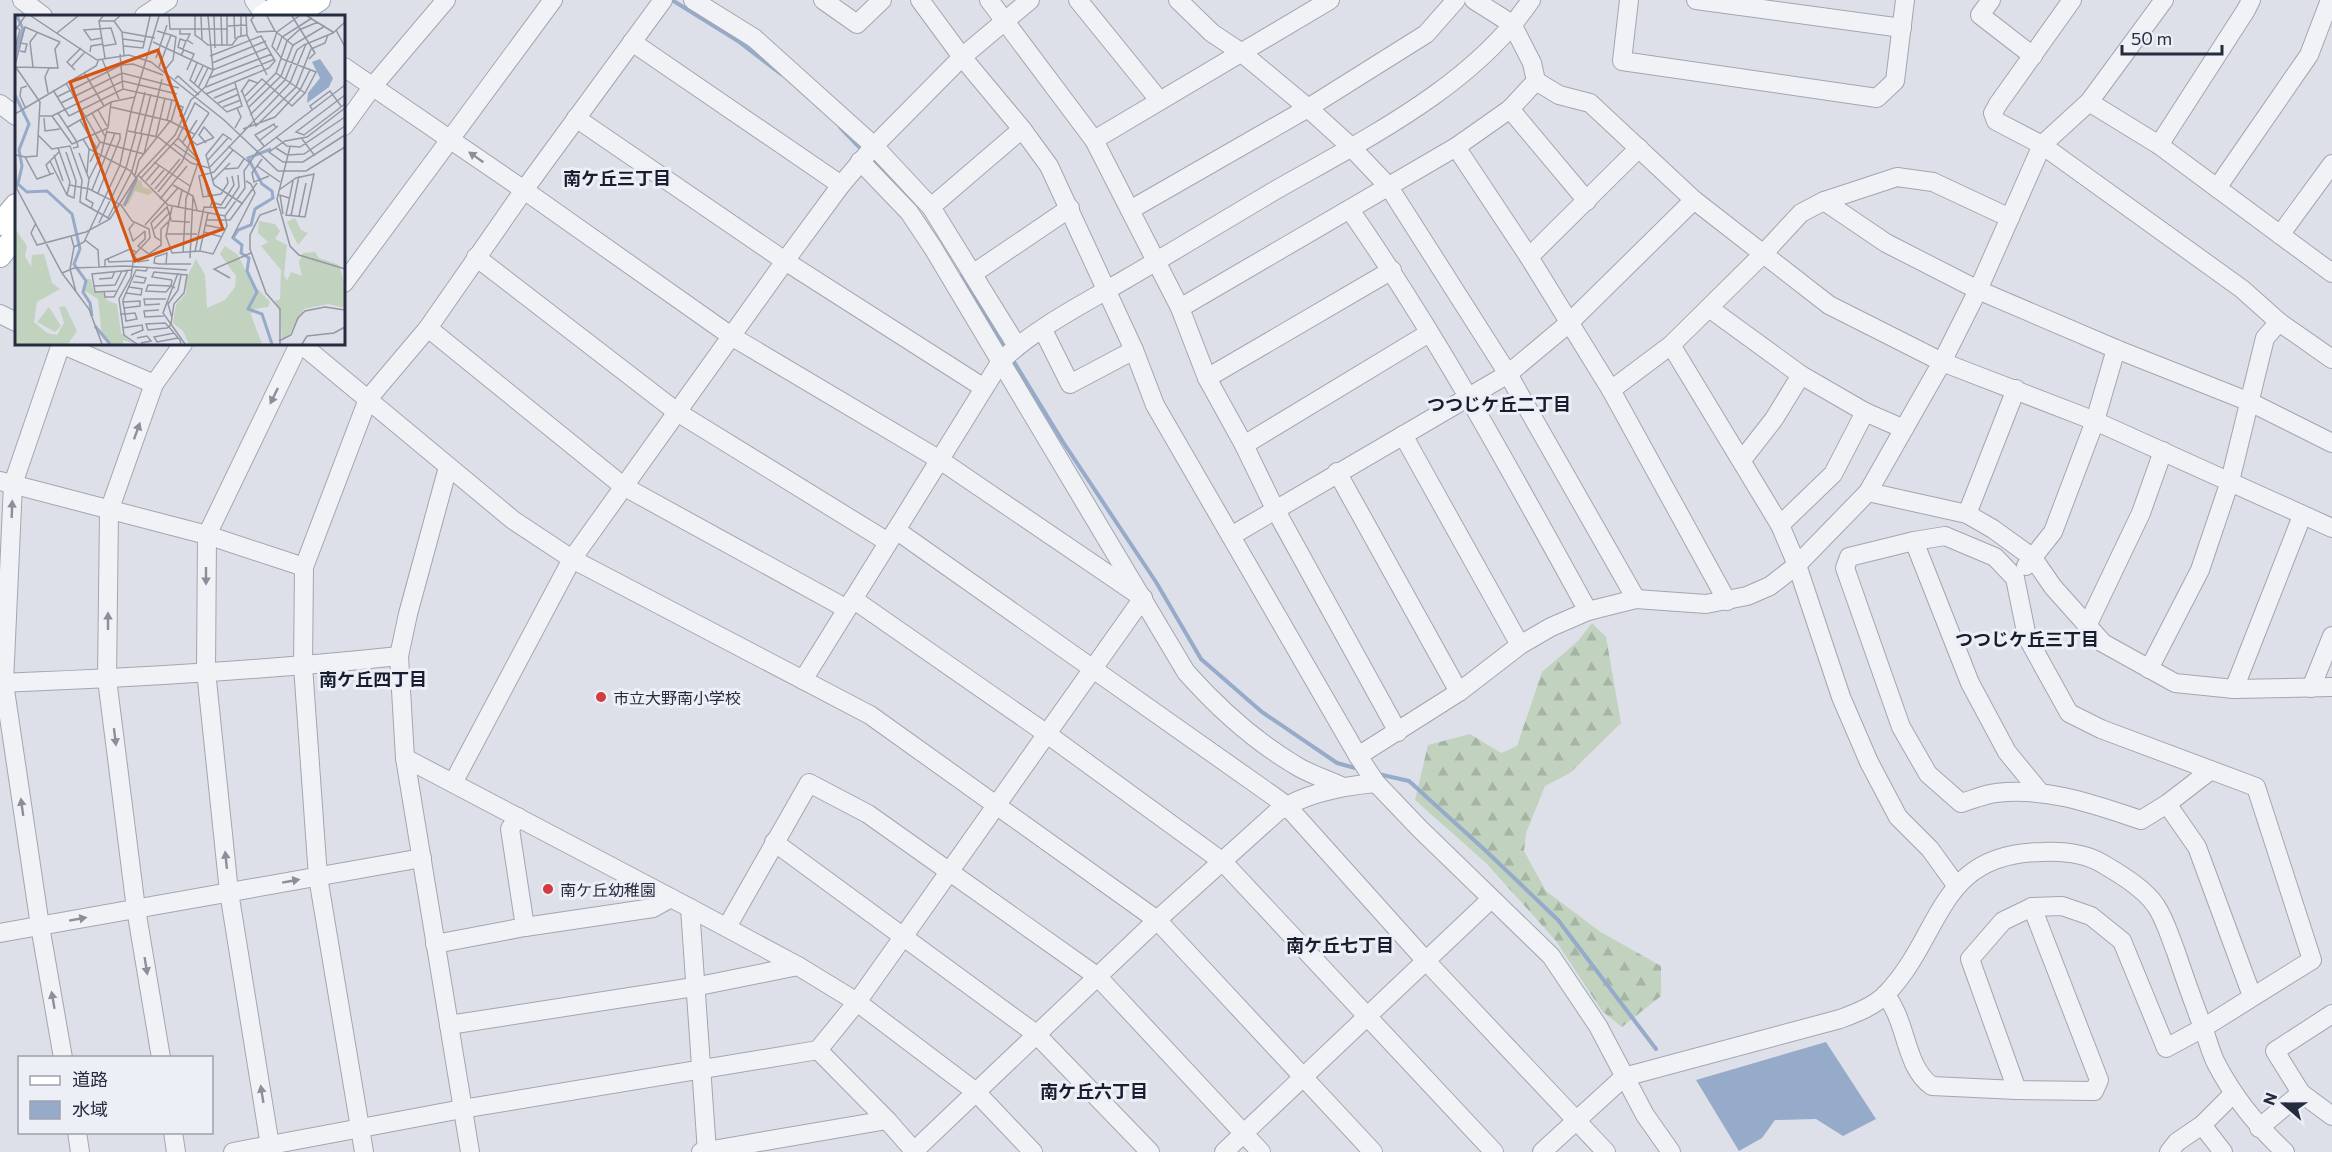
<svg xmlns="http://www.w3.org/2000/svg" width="2332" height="1152" viewBox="0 0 2332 1152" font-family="Commissioner,'Noto Sans JP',sans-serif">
	<defs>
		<pattern id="forest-firs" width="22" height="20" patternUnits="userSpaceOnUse" patternTransform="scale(1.5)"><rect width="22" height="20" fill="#c1d2be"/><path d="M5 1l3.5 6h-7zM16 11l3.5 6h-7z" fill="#a6b4a4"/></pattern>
	</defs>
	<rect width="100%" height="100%" fill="#dde0e8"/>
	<polygon fill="url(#forest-firs)" points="1592,623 1606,637 1621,723 1570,773 1545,786 1526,833 1524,851 1546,891 1599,931 1661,966 1661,996 1622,1027 1602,1011 1556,941 1486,863 1415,800 1428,745 1470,734 1501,753 1517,746 1542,672 1578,641"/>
	<polygon fill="#96aaca" points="1826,1042 1876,1119 1843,1136 1816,1119 1775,1120 1762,1138 1739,1151 1696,1080"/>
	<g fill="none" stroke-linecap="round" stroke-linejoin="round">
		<g stroke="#96aaca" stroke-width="4">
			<polyline points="672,0 738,41 781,74"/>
			<polyline points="840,127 862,150"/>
			<polyline points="870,157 913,204"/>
			<polyline points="960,276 1006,348"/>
			<polyline points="1011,357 1063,442 1156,582 1201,659 1262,712 1337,763 1359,769"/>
			<polyline points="1378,774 1409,781 1486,851 1558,920 1656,1049"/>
		</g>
		<defs>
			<g id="minor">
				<polyline points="22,0 43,16"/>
				<polyline points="254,0 264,15"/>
				<polyline points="693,0 754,38 874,146 931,207 1017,346"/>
				<polyline points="823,0 857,24 882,0"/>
				<polyline points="920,0 962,57 1022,129 1049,166 1134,350 1155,405 1358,756 1376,783 1420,829 1551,956 1598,1026 1645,1115 1671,1152"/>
				<polyline points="989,0 1094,140 1180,308 1207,378 1244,445 1275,509 1398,732"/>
				<polyline points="1078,0 1159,100"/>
				<polyline points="1178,0 1212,33 1242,53 1308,108 1351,147 1389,187 1508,374 1636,599"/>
				<polyline points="1474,0 1512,24 1532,63 1536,81 1559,95 1590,103 1694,200 1829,305 1942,362 2095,421 2332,528"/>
				<polyline points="1629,0 1622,61 1877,98 1895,81 1905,0"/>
				<polyline points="1696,0 1902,28"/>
				<polyline points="1991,0 1980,15 2033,56"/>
				<polyline points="2072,0 1998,104 1993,113 1996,121 2042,145 2242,289 2279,322 2332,359"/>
				<polyline points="144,16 168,0"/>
				<polyline points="632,42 841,185"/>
				<polyline points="344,67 524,190 731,336 940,460 1143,598"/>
				<polyline points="2089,102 2159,145 2332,273"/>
				<polyline points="0,104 16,116"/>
				<polyline points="1510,109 1587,201"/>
				<polyline points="576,118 785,261 984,388"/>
				<polyline points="344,126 373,86 446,0"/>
				<polyline points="1094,140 1330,0"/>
				<polyline points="2159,145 2246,10 2251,0"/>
				<polyline points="1456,147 1529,257 1611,390 1727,601"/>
				<path d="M860,161L909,212L933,248L1186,672C1218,708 1253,740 1295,765C1309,774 1326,779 1341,786"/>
				<polyline points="2217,188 2309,55 2330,0"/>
				<polyline points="1824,201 1886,243 1978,290 2116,349 2250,402 2332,443"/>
				<polyline points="931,207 1022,129"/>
				<polyline points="1130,210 1308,108 1426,34 1456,0"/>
				<path d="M1350,210C1439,338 1513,475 1588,611"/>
				<polyline points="2280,235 2332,164"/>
				<polyline points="476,257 677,412 888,542"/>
				<polyline points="1529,257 1639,148"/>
				<polyline points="974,273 1070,208"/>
				<polyline points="344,283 553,0"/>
				<polyline points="1180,308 1456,147 1510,109 1536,81"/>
				<polyline points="1709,308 1801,375 1865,412 1904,429"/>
				<polyline points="0,314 16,322"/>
				<polyline points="428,328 623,486 847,609"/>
				<polyline points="1043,330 1070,384 1134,350"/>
				<polyline points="61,344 13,484 4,683 40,926 63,1058"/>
				<polyline points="61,344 154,384"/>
				<polyline points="301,344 513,520 572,559 870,715 1157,920 1373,1152"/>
				<polyline points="1671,345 1780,525 1797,565 1841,697 1869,762 1898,817 1930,849 1956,885"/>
				<polyline points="1207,378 1392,270"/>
				<polyline points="1611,390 1671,345 1763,254 1801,213 1824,201 1897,177 1933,182 2010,218"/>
				<polyline points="1403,435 1520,645"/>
				<polyline points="1244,445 1429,333"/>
				<polyline points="1742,460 1774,419 1801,375"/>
				<polyline points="448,467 408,614 399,656 405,758 470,1152"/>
				<polyline points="1337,472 1459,692"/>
				<polyline points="0,481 207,535 304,567"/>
				<polyline points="1868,492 1967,514 1993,529 2033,558 2053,587 2103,643 2175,683 2234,689 2332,687"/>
				<polyline points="1967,514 2016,389"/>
				<polyline points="1780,525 1833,474 1865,412"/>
				<polyline points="896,530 1286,805 1426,961 1606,1152"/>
				<polyline points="1231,536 1508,374 1569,323 1694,200"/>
				<polyline points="1914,541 1970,683 2007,752 2039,791"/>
				<polyline points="2026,566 2053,532 2095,421 2116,349"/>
				<polyline points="853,599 1047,734 1223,862 1494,1152"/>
				<polyline points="2087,626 2141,513 2163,451"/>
				<polyline points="2149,669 2200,570 2230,481 2265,338 2279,322"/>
				<path d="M803,680L1001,361C1035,328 1085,303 1126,279C1176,250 1225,220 1274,191C1363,140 1473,87 1531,0"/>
				<path d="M0,683C133,678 266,670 399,656"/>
				<polyline points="2311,688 2332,636"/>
				<polyline points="2234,689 2302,516"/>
				<polyline points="1358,756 1459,692 1520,645 1551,627 1588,611 1636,599 1706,604 1747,596 1770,586 1797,565 1868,492 1942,362 1978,290 2042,145 2089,102 2164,0"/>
				<polyline points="405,758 690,908 707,1152"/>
				<polyline points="453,783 572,559 785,261 841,185 874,146 962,57 1030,0"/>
				<polyline points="2167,804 2197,847 2252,996"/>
				<polyline points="518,817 510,829 525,927"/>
				<polyline points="774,842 1036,1034 1150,1152"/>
				<polyline points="690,908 798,966 857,1002 976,1092 1033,1152"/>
				<polyline points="727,927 809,783 868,814 1098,977 1261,1152"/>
				<polyline points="0,933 422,858"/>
				<polyline points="435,944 525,927 653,908 671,898"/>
				<path d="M1886,994C1890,1001 1894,1008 1897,1015C1907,1038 1910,1071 1932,1086L2017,1090L2094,1091L2099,1080L2032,907"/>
				<polyline points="2332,1014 2275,1051 2301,1093 2332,1116"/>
				<polyline points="449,1025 694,987 798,966"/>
				<polyline points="818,1050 887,1120 915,1152"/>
				<polyline points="161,1058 136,909 107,679 109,511 154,384 183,344"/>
				<path d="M2017,1090L1970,959L2003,921L2032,907L2062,906L2091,916L2122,941L2166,1048L2203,1028L2312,960L2256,787L2101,729L2069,713L2027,637L2015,578L1995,557L1945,536L1914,541L1849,557L1845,568L1901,727L1928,774L1961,803C1972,800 1985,794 1996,793C2047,787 2093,804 2141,820L2167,804L2211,770"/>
				<polyline points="2202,1125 2223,1152"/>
				<polyline points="2259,1128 2301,1093"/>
				<polyline points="77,1132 80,1152"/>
				<polyline points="173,1132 176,1152"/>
				<polyline points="233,1152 462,1109 818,1050 857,1002 1143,598"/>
				<polyline points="271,1152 229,892 206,671 207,535 299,344"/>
				<polyline points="364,1152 318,877 303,666 304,567 368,399 428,328 524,190 663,0"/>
				<polyline points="701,1152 887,1120"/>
				<path d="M913,1152L1157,920L1277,812C1305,793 1342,786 1376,783"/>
				<polyline points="1224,1152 1490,900"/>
				<path d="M1542,1152L1624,1077L1840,1019C1856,1013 1875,1006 1887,993C1943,934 1937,853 2042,852C2063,851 2085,853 2103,864C2120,874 2145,889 2156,906C2165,919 2170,937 2176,952C2184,976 2193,1001 2202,1025C2207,1037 2210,1051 2216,1063C2234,1098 2257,1126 2285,1152"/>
				<polyline points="2169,1152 2177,1142 2202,1125 2233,1094"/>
			</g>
			<g id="major">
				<polyline points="263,16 289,0"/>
				<polyline points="293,16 319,0"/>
				<polyline points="0,224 16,205"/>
				<polyline points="0,256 16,235"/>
			</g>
		</defs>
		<use href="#minor" stroke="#a2a6b2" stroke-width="20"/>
		<use href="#major" stroke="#9ca3b4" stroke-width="24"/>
		<use href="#minor" stroke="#f0f2f6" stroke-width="18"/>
		<use href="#major" stroke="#fff" stroke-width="22"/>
	</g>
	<defs><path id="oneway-solid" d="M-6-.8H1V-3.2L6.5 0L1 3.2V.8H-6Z" transform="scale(1.5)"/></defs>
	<g fill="#8b8f9a">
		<use href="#oneway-solid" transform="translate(476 157) rotate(-145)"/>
		<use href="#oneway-solid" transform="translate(274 396) rotate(116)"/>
		<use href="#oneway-solid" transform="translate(137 431) rotate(-70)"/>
		<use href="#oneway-solid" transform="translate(12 509) rotate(-88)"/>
		<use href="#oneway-solid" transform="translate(206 576) rotate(90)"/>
		<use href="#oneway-solid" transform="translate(108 621) rotate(-90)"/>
		<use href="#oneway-solid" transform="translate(115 737) rotate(83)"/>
		<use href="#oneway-solid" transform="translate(22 807) rotate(-98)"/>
		<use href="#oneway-solid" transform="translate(226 860) rotate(-96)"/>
		<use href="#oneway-solid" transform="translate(291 881) rotate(-10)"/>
		<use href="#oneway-solid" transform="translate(78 919) rotate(-10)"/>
		<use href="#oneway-solid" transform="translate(146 966) rotate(81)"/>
		<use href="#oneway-solid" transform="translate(53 1000) rotate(-100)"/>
		<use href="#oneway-solid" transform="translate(262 1094) rotate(-99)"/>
	</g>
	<g fill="#d53a41" stroke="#edeff6" stroke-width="2">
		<circle cx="601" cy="697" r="6"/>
		<circle cx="548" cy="889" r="6"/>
	</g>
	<g text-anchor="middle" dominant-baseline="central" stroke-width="6" stroke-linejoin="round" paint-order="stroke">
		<g font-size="16" fill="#262c3f" stroke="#edeff6" text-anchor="start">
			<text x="613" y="697">市立大野南小学校</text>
			<text x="560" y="889">南ケ丘幼稚園</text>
		</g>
		<g font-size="18" font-weight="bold" fill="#181e30" stroke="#edeff6">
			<text x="617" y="178">南ケ丘三丁目</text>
			<text x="1499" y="404">つつじケ丘二丁目</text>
			<text x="2027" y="639">つつじケ丘三丁目</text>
			<text x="373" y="679">南ケ丘四丁目</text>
			<text x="1340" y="945">南ケ丘七丁目</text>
			<text x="1094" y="1091">南ケ丘六丁目</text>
		</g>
	</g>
	<g transform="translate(15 15)">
		<rect width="330" height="330" fill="#dde0e8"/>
		<path d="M34,292L46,311L40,317L22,307Z" fill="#c1d2be"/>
		<path d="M126,165L128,172L139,176L133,180L120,176L113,190L110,186L121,166ZM280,203L286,215L293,218L283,230L272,207ZM244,206L260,209L265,216L260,224L272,230L269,260L272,266L276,257L287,261L284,247L288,238L300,237L304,243L324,250L330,272V293L313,289L289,294L273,322L267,324L265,298L260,286L265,284L266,255L246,231L253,227L243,218ZM1,215L12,231L10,241L16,252L17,240L29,239L37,268L45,274L22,287L19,307L32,318L42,320L49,308L44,292L50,291L62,316L53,329H0ZM210,231L223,240L236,267L255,287L253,292L239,294L236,300L247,329H174L168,316L158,308L161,290L171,278V264L181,244L190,260L192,293L210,285L220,272L221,261L205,239ZM70,264H76L79,277H88L93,286L102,289L106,318L120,329L108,325V329H94L87,322L83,284L70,276Z" fill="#c1d2be"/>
		<path d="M305,44L318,63L314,72L292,88L293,78L305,63L297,47Z" fill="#96aaca"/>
		<path fill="none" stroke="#96aaca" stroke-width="3" d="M0,40L8,14L2,1M0,80L14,109L4,135L7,151L3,169L12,177L32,176L57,199L65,234L59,249L71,266L68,277L75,288L77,301M256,134L233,143L247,169L257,176L258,183L240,194L236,210L223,215L218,223L227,230L226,238L234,243L232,256L242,277L233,294L247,299L257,329M109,191L122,163M80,311L95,329"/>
		<path fill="none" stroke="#9498a4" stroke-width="1.5" d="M16,1L82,45L114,40L136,47L209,105L263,156H291L330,132M88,1L84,6L90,43M154,1L155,14H213M180,1V20L187,25M186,1L187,25L193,30H217L223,22L232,20M199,1L200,33M206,1L207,31M219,1L220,24M226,1V22M231,1L232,20L252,60M239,1L236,5L242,17L260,16M252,1L260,16L279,31M277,1L300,38L294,44M292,1L318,17M84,6H99L105,1M99,6L107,17L109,40M0,11L5,15L0,33M213,11L232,10M165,15V19H175L172,25L178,29M321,15L330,32M0,16L10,1M142,16L156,20L144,52M107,17L140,23M42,18L63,1M87,23L76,25L69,15L96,13L101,29L88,31M108,24L130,27M138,27L198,55L252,33M5,28L12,29L10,37L5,36M212,29V1M109,31L128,33L135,1M168,34L171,26L165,24L163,32L169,35M262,35L267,22L297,3M75,37L76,31L88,29M105,39L108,74M166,40L169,35L179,39L172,55M141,43L152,10M87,44L104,84M182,48L175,65L212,97L227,91L220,68M197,48L251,26M0,50L10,12L45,27M0,51L25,87L22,141L10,142M57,51L70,37M1,52L43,53L40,34L45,27M18,52L15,27L22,18M60,55L52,47L66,33M149,56L158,45L161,22L156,20M69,57L89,91M261,58L290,78M194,63L257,39M160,64L163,61L184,80M51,68L85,127L129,139M179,69L188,51M191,72L260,44M183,73L193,53M38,75L54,101L108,74L161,86M227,76L241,111L281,72L296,34L310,28L313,20M226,77L234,65L243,68M33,78L30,62L34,53M191,79L254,53L260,46L246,21L195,41M330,80L281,117L289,120L330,89M230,81L247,64L277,91L290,78L301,57L267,44L257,31L262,17L284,1M42,82L106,50L118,49L148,60M199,83L222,73M232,87L261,58L272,26L284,15L303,7M46,88L107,58L164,73M203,88L224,79M162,90L168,92L165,101L170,104M10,92L5,81L6,73L12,71M96,92L155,106L179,119M208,92L226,85M234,92L266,61L278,30L310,11M330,93L292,122L270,126L254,137L268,147H288L330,120M297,94L295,91L315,76L326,91M83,95L92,111M43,98L62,127L63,132L58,133M77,98L91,123M0,99L81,51L84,44M235,100L270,65L282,35L290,29M25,101H37L108,66L162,79M37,101L57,129L93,113L96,87M29,103L30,116L45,114M65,105L82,134M152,105L157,85M156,107L162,86M53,112L96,87L120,82M220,113L226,102L222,93M228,114L260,102L285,75L295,55M113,116L143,122L176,148L194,153L275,68L291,29L318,18L330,7M120,117L130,77M126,118L136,79M23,120L37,134L55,131L67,165L65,187L95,204M141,121L150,83M261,122L272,131L285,132L330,102M163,123L184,145L171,184L168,238M68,124L74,134L116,156L121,163M287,124L300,141M176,125L182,130L198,123M217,125L208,119L191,140L199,170L228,189M244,126L263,111M168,127L182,105M158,128L184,147M191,128L184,120L189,112L199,123M213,131L235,148M249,131L240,120L259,109L261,113M275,132L262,184L275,231L284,240L330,254M43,133L55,167L52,180M261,133L272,140L289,139L330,111M0,135L2,174L47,258L74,294L87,329M51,137L61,166L59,183L52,180M64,138L74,164L71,184L78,188L76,194M129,139L147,64M1,140L10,142L22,164L39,158M39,140L48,166M247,144L237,158L239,167L254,161M193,145L213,123M35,146L52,180M75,147L85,127M139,147L175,171M242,151L265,167M210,154L223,153L229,144M72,158L74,134M35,159L31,150L44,137M120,160L124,145L155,106M123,160L153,190L210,201L230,173L229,156L242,137L330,70M189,160L194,182M212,162L213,168L206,179L188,182L184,161L199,157L218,135M126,163L163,123L180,88L194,98M74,164L86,140L92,115M131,166L144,151M197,166L215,148M55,170L74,174L106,190L117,206L134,214L135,223L119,240L116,262L104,284L109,320L122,329M136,170L149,155M158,170L178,181L182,195M140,174L165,144M77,175L100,118M264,175L281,163L299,159L290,202L271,200L278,166M143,177L167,147L176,125L194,98M83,178L105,124V119L92,117M145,184L172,151M157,192L151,221L157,238L185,236L198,239L212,211L210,201M163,193L167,175M195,193L197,187L206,190L219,170L217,161M262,194L245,200L235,220V234L251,278L265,294V329M268,199L265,180L274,183M276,201L284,161M284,201L291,168M93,203L117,156L127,119M192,205H215L242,168M156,206L175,207M21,208L16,218L22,230L71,217L95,204L123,160L160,120L176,85L190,72L198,55L193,1M84,208L111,153L121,117M119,208L114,214L118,226L130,216M130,210L163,173M190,210L210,214M139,214L155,197M130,216V224L123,231L134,239L146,230V214L156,204L152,192L136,208L140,222L146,226M189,217L207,222M152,219H182M56,221L59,232L55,254L61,277M217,223L240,178L236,169L231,166M70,225L83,235L84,252M59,232L69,227L105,150L117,92L144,1M185,235L193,198M180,237L189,192L210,193L224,172L223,160M119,240L123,247L134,245M140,242L139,248L144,249H176M140,242L152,238L151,249M175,243L178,181M93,244L94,247L118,246M90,251V245L115,234L121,237M47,258L59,253L110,251L172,255M163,258L148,298L170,329M215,263L199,254L236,238M84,264L97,263L100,256M157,265L137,262L139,257L172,260L169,278L159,289L156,309L154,312L152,313L133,315L131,309L150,308L154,312L159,318L165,325L166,329M157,265L156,271L151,277L131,276L133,270L156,271L160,273M118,267L129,268L131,263L120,261M79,271L100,270L107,256M89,276L90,282H99L113,255M103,276L80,277L77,259L117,255M111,278L126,280L127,274L114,272M108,287L125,286V291L109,293M145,289L130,290L129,284H151M144,295L129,296L130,302L149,301M105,299H110L120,298L122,304L111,306L110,299L108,287V285L121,255L131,256L133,252M157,303L153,289L163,275L166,260M107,313L127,310L128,315L116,320M159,318L139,322L142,327L163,323M122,323L132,321L136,326L126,328M264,326L276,320L283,303L290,296L310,292L330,295M287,329L292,321L319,318L330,312"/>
		<path fill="#d55411" fill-opacity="0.15" stroke="#d55411" stroke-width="3" d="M143,35L208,214L120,246L55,67Z"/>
		<rect width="330" height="330" fill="none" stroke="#262c3f" stroke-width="3"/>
	</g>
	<rect x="18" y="1056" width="195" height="78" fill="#edeff6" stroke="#9da1ad" stroke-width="1.5"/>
	<rect x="30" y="1076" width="30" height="9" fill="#ffffff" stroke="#9da1ad" stroke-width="1.5"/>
	<text x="72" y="1086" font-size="18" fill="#262c3f">道路</text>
	<rect x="30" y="1101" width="30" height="18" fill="#96aaca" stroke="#9da1ad" stroke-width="1.5"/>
	<text x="72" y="1116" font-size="18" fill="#262c3f">水域</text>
	<g transform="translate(2284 1104) rotate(290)" stroke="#edeff6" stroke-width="4.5" paint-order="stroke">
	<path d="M0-4.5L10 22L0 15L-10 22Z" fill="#262c3f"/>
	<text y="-9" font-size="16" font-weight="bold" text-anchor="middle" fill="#262c3f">N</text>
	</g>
	<path d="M2122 45v9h100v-9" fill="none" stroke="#262c3f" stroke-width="3"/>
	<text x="2131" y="45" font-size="18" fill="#262c3f" stroke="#edeff6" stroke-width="4.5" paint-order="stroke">50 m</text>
</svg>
